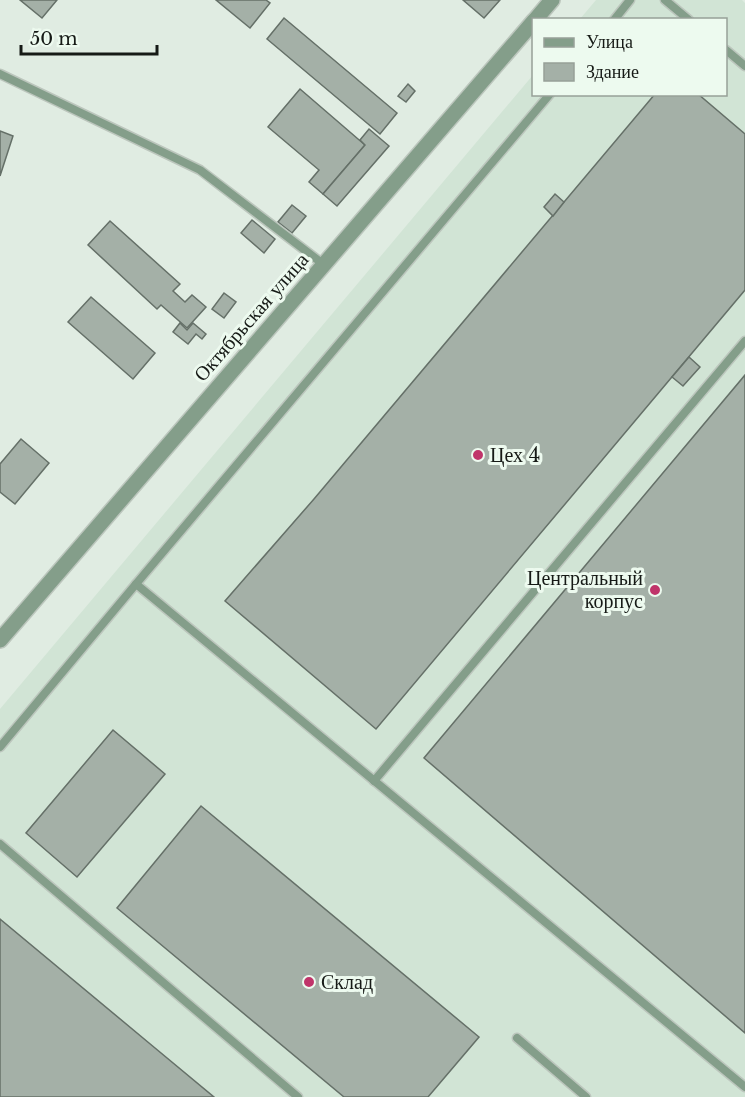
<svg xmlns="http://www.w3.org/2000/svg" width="745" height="1097" viewBox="0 0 745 1097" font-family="'Libre Baskerville',serif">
	<rect width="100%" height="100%" fill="#e0ece2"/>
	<polygon fill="#d1e4d5" points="596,0 742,0 745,3 745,1097 0,1097 0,709 533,75 534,94 726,94 726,20 580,19"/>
	<g fill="#a4b0a7" stroke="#657068" stroke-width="1.5">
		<polygon points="20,0 57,0 42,18"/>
		<polygon points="216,0 266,0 270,3 250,28"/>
		<polygon points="463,0 500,0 484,18"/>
		<polygon points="284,18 397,113 380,134 267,39"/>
		<polygon points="408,84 415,91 406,102 398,96"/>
		<polygon points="300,89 365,145 323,194 309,182 319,170 268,127"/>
		<polygon points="655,94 698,94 745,134 745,290 376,729 225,601 314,499"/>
		<polygon points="369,129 389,146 337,206 323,194 365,145 360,140"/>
		<polygon points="0,131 13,136 0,176"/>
		<polygon points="555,194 564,202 553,216 544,207"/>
		<polygon points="292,205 306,216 292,233 278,222"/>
		<polygon points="252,220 275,239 264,253 241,233"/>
		<polygon points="110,221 180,284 173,291 185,302 192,295 206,307 187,328 161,305 157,309 88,245"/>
		<polygon points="224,293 236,302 224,318 212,309"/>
		<polygon points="91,297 155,353 133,379 68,322"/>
		<polygon points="180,323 187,330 193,323 206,334 202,339 196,334 188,344 173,332"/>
		<polygon points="689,357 700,367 683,386 672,377"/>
		<polygon points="745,375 745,1033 424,758"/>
		<polygon points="21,439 49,463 15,504 0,492 0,464"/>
		<polygon points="113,730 165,774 77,877 26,833"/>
		<polygon points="201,806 479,1037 428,1097 344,1097 117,908"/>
		<polygon points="0,919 149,1043 214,1097 0,1097"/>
	</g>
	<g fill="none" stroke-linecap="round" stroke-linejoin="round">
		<defs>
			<g id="service">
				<polyline points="665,0 689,20"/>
				<polyline points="614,20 630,0"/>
				<polyline points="726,50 745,66"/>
				<polyline points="0,74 200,170 323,264"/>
				<polyline points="136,584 550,94"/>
				<polyline points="0,747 136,584 745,1087"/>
				<polyline points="374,781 745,341"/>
				<polyline points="0,844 298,1097"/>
				<polyline points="517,1038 586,1097"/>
			</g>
			<g id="minor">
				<polyline points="535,20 552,0"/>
				<polyline points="0,640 534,21"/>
			</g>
		</defs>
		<use href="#service" stroke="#bcc6bd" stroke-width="11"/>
		<use href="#minor" stroke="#bcc6bd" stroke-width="18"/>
		<use href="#service" stroke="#849e8a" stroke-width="8"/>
		<use href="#minor" stroke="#849e8a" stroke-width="15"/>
	</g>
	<g fill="#c0346a" stroke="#edfaef" stroke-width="2">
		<circle cx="478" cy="455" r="6"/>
		<circle cx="655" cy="590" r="6"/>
		<circle cx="309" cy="982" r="6"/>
	</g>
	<g text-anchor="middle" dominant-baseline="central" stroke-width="6" stroke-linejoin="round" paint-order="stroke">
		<g font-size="20" fill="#161a16" stroke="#edfaef">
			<text transform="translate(251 317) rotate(-49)">Октябрьская улица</text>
		</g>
		<g font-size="20" fill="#161a16" stroke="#edfaef" text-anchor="start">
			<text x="490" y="455">Цех 4</text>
			<text x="643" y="578" text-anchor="end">Центральный<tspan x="643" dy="23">корпус</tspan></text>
			<text x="321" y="982">Склад</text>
		</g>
	</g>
	<rect x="532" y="18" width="195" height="78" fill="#edfaef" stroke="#97a098" stroke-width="1.5"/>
	<rect x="544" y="38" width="30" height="9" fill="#849e8a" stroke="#97a098" stroke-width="1.5"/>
	<text x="586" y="48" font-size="18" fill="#161a16">Улица</text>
	<rect x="544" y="63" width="30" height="18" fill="#a4b0a7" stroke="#97a098" stroke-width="1.5"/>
	<text x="586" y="78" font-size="18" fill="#161a16">Здание</text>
	<path d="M21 45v9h136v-9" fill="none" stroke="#161a16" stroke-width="3"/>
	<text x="30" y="45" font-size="18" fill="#161a16" stroke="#edfaef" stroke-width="4.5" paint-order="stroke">50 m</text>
</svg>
